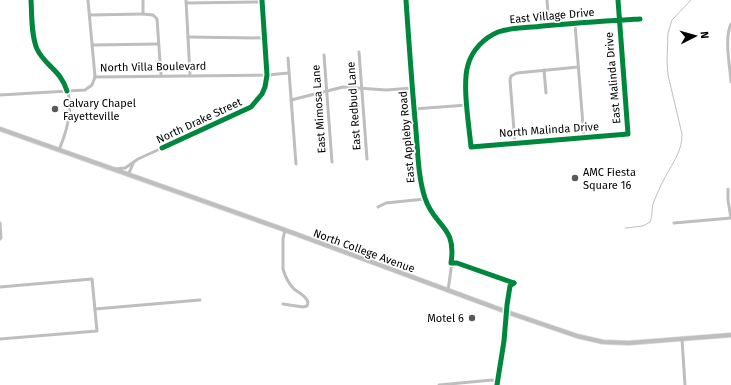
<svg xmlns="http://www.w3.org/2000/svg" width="731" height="385" viewBox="0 0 731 385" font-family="'Fira Sans',sans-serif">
	<rect width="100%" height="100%" fill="#fff"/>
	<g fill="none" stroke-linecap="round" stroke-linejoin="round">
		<path stroke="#bfbfbf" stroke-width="1" d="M625,228L643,226L650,222C653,216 651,207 654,201C657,195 659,189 662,183C669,168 683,152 682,134L668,75L667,61L668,33L672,20L691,0"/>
		<defs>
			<polyline id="major" points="0,129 285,230 507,312 577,336 603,342 629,343 731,335"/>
		</defs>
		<use href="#major" stroke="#dbdbdb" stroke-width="5.5"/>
		<g stroke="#bebebe" stroke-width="3">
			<path d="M31,0C32,15 31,34 37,49C42,59 52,66 59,74C77,97 69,126 59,150"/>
			<polyline points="88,0 95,77"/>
			<polyline points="143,0 143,14 153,15 157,19 161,75"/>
			<polyline points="186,0 190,75"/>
			<polyline points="406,0 417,144 423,188 425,199 432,213 449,234 452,245 453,254 448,291"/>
			<polyline points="547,0 549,26"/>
			<path d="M618,0L628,134L471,147C469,125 462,84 468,65C472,50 484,38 498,32C512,27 529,28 543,26C575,23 608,21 640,19"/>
			<polyline points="186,3 262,2"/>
			<polyline points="90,15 143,14"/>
			<polyline points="575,24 584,138"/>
			<path d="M731,24C724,39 730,65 731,82"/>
			<polyline points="188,37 265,38"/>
			<polyline points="93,45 158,44"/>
			<polyline points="359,52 367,159"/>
			<polyline points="324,55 332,162"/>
			<polyline points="288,58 296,164"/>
			<polyline points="544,70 546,93"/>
			<polyline points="0,95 85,90 92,85 95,77 267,75 289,73"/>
			<polyline points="291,100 343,87 386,90 413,88"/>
			<polyline points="414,109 467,105"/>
			<polyline points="515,143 510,80 511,76 517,73 578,67"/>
			<polyline points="115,169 125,168 138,159 243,111 254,104 259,98 264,90 266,82 267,75 262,0"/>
			<polyline points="128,175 133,164"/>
			<polyline points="728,189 728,200 731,218"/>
			<polyline points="378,207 386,203 425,199"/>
			<polyline points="0,223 1,238 0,239"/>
			<polyline points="674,223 731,218"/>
			<polyline points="0,287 92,279 97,331 0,339"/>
			<path d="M283,304L303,307L307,306L308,302C306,296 299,293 294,289C289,284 285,276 283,269V239L285,230"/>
			<polyline points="95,309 200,300"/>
			<polyline points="682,339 685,385"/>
			<polyline points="439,385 492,380 498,381"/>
			<polyline points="497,385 507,312"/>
		</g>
		<use href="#major" stroke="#bebebe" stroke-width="4"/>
		<defs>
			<g id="cycleway">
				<path d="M31,0C32,15 31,35 37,49C45,66 61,70 67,91"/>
				<path d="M406,0C409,44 412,87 416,131C418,153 418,177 425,198C434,227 457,225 451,263H457L514,283"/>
				<path d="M618,0L628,134L471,147C469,125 462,84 468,65C472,50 484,38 498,32C512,27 529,28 543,26C575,23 608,21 640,19"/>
				<polyline points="162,148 251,107 262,94 265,87 267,75 262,0"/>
				<polyline points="497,385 504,341 507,305 510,286 514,283"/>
			</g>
		</defs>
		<use href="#cycleway" stroke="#fff" stroke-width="8"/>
		<use href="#cycleway" stroke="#00873e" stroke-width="5"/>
	</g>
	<g fill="#595959" stroke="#fff" stroke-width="1.5">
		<circle cx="55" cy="109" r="4"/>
		<circle cx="575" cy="178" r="4"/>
		<circle cx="472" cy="318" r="4"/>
	</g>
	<g text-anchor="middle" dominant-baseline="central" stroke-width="3.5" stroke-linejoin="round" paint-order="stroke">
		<g font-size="11" fill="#000" stroke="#fff">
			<text transform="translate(552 16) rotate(-5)">East Village Drive</text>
			<text transform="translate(153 67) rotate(-1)">North Villa Boulevard</text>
			<text transform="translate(613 78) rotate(-95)">East Malinda Drive</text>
			<text transform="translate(354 106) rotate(-94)">East Redbud Lane</text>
			<text transform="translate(319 109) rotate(-94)">East Mimosa Lane</text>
			<text transform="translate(199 121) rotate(-25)">North Drake Street</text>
			<text transform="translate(549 130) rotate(-4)">North Malinda Drive</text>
			<text transform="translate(407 137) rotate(-95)">East Appleby Road</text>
			<text transform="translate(364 251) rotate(20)">North College Avenue</text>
		</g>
		<g font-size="11" fill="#000" stroke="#fff" text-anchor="start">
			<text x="63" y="103">Calvary Chapel<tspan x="63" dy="13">Fayetteville</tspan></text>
			<text x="583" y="172">AMC Fiesta<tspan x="583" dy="13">Square 16</tspan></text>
			<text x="464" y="318" text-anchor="end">Motel 6</text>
		</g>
	</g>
	<g transform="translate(695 36) rotate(84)" stroke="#ffffff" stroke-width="3" paint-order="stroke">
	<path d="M0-3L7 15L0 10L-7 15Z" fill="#000000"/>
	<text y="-6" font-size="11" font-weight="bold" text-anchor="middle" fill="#000000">N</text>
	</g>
</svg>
